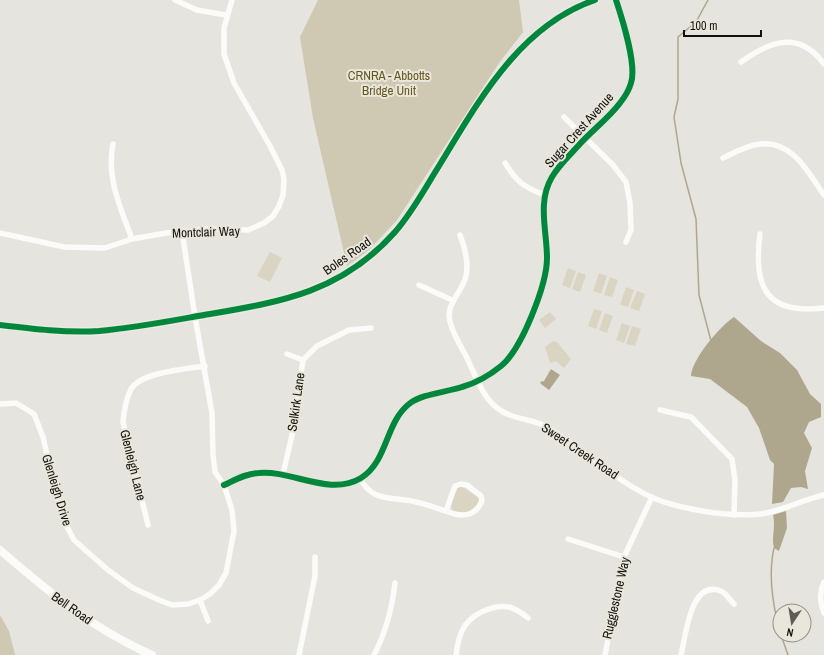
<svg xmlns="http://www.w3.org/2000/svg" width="824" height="655" viewBox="0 0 824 655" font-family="'Archivo Narrow',sans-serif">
	<rect width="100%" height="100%" fill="#e6e4de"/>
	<g fill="#dad5c2">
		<polygon points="270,252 282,258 270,282 257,276"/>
		<polygon points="568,268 576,271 570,288 562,285"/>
		<polygon points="578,272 586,275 580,292 572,289"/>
		<polygon points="599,273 607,276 601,294 593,291"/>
		<polygon points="610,277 618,280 612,297 604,295"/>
		<polygon points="626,287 634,290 628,307 620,305"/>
		<polygon points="637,291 645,294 639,311 630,308"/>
		<polygon points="594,309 602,311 596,329 588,326"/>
		<polygon points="550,312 556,319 545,328 539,320"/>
		<polygon points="605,313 613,316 607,333 599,330"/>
		<polygon points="622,323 630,326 624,343 616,340"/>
		<polygon points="632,326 641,329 635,346 626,344"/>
		<polygon points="553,341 557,342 571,359 564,368 556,361 550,363 545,347"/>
		<path d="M461,486L478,497L480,499C474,511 465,515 453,511L451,506L455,490Z"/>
	</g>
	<g fill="#cfc8b3">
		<polygon points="318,0 519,0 523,32 499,63 397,220 369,250 347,266 313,118 300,37"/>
		<polygon points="0,615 9,631 15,655 0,655"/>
	</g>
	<g fill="#aea78e">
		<path d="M734,317L761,341L780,353L797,370L810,394L821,404V417L809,422L804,433L812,448L805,471L808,489L801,487L791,488L783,502L772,504L774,464L770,460L759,428L747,407L710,379L691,376C692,359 720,326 734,317Z"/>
		<polygon points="551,369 560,375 549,390 541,384 540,382 544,381"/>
		<path d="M786,511L787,528L779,551L774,548C771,537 776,527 773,515Z"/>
	</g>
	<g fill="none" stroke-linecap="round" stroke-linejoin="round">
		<g stroke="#aea78e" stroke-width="1.5">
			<polyline points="708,0 696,22 678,37 678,99 674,117 681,163 696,219 699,295 711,341"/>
			<path d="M774,548C768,574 773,606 780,632"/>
			<polyline points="781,635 788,655"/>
		</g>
		<g stroke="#fbfbfa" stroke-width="5.5">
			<polyline points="175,0 197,10 226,15"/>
			<path d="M741,62C770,41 799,30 824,64"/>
			<polyline points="564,117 613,165 626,182 630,203 631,230 626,242"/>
			<path d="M113,144C106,178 121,209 132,239"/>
			<path d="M723,158C734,153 747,145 760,144C792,140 808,172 824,195"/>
			<path d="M505,163C517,182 523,187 545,195"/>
			<polyline points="0,233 64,247 105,248 132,239 166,233 208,229 248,230 264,223 273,216 279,206 283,195 284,179 282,170 270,146 234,83 224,54 224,28 232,0"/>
			<path d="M760,234C753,287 766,315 824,308"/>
			<path d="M460,235C465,248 469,262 466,276C461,296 442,305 452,328C456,339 462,348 467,358C476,377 484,402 503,412C517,420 535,419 549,428C583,450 614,479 651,497C671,506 694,510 715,513C730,514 746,516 761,514C782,511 802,500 824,495"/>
			<polyline points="419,285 452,300"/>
			<polyline points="287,354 303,360"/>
			<polyline points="0,404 16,403 34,414 43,437 54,487 65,523 74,540 108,570 133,588 159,600 172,605 188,604 200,600 210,594 219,585 226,573 234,531 232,510 224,485 215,472 213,455 212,413 195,317 182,231"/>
			<polyline points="660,410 691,417 732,459 735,480 734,515"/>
			<polyline points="283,474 292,435 303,360 317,346 349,330 371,328"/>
			<path d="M360,478C372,503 393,496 416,502C426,504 436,508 446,511"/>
			<path d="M461,484L467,485L481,496L482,501C475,518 460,517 446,511L455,486Z"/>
			<path d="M224,485C235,480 247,473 259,473C292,470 330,497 361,478C388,461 385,423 409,404C421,394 447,392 462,387C476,383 490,375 501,366C522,349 547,284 547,258C547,231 537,202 552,177C559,165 569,156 578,146C591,131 608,119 620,103C624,98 629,90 631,83C637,66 622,18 616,0"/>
			<path d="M148,525L123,422C124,411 126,399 131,389C141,372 187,369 205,366"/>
			<polyline points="568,539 624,557"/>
			<path d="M824,582C819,593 820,602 824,613"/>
			<polyline points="200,600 208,621"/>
			<polyline points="299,655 315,576 315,557"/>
			<path d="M374,655C386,632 392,609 395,583"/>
			<path d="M456,655C457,647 458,639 462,631C469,615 492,604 509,607C516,609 522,613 528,618"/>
			<polyline points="605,655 624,557 652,497"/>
			<path d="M681,655C686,636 690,579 721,591C726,593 730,600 734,604"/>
		</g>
		<g stroke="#fbfbfa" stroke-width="8">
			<path d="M0,325C33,329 66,333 99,331C134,328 170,321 204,315C280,302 341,293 395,232C410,215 422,194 434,174C475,108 516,27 595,0"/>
			<path d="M0,550C50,593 91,628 152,655"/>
		</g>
		<defs>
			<g id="cycleway">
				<path d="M0,325C33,329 66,333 99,331C134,328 170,321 204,315C280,302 341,293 395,232C410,215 422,194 434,174C475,108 516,27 595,0"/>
				<path d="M224,485C235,480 247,473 259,473C292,470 330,497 361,478C388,461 385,423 409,404C421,394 447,392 462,387C476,383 490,375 501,366C522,349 547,284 547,258C547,231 537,202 552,177C559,165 569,156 578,146C591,131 608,119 620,103C624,98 629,90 631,83C637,66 622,18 616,0"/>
			</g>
		</defs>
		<use href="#cycleway" stroke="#e9e6db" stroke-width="8"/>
		<use href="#cycleway" stroke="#00873e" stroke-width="6"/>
	</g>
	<g text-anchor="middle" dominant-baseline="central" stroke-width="4" stroke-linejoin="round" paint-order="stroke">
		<g font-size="13" fill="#66571c" stroke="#e9e6db">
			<text x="389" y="75">CRNRA - Abbotts<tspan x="389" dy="15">Bridge Unit</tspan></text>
		</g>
		<g font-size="13" fill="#13120e" stroke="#e9e6db">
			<text transform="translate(579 130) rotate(-48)">Sugar Crest Avenue</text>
			<text transform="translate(206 232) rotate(-2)">Montclair Way</text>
			<text transform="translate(347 256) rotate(-35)">Boles Road</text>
			<text transform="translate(296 402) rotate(-82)">Selkirk Lane</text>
			<text transform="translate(580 451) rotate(34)">Sweet Creek Road</text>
			<text transform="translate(133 465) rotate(76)">Glenleigh Lane</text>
			<text transform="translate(57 490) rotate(73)">Glenleigh Drive</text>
			<text transform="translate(616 598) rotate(-77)">Rugglestone Way</text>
			<text transform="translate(72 608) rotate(35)">Bell Road</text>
		</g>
	</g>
	<g transform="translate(792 623) rotate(192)"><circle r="19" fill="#e9e6db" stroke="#939189"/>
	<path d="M0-3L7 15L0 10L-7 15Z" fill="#5d5c57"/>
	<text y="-6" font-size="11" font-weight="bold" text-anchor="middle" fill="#13120e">N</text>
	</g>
	<path d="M684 30v6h77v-6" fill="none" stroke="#13120e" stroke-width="2"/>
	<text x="690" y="30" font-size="12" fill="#13120e" stroke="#e9e6db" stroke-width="3" paint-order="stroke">100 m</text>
</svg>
